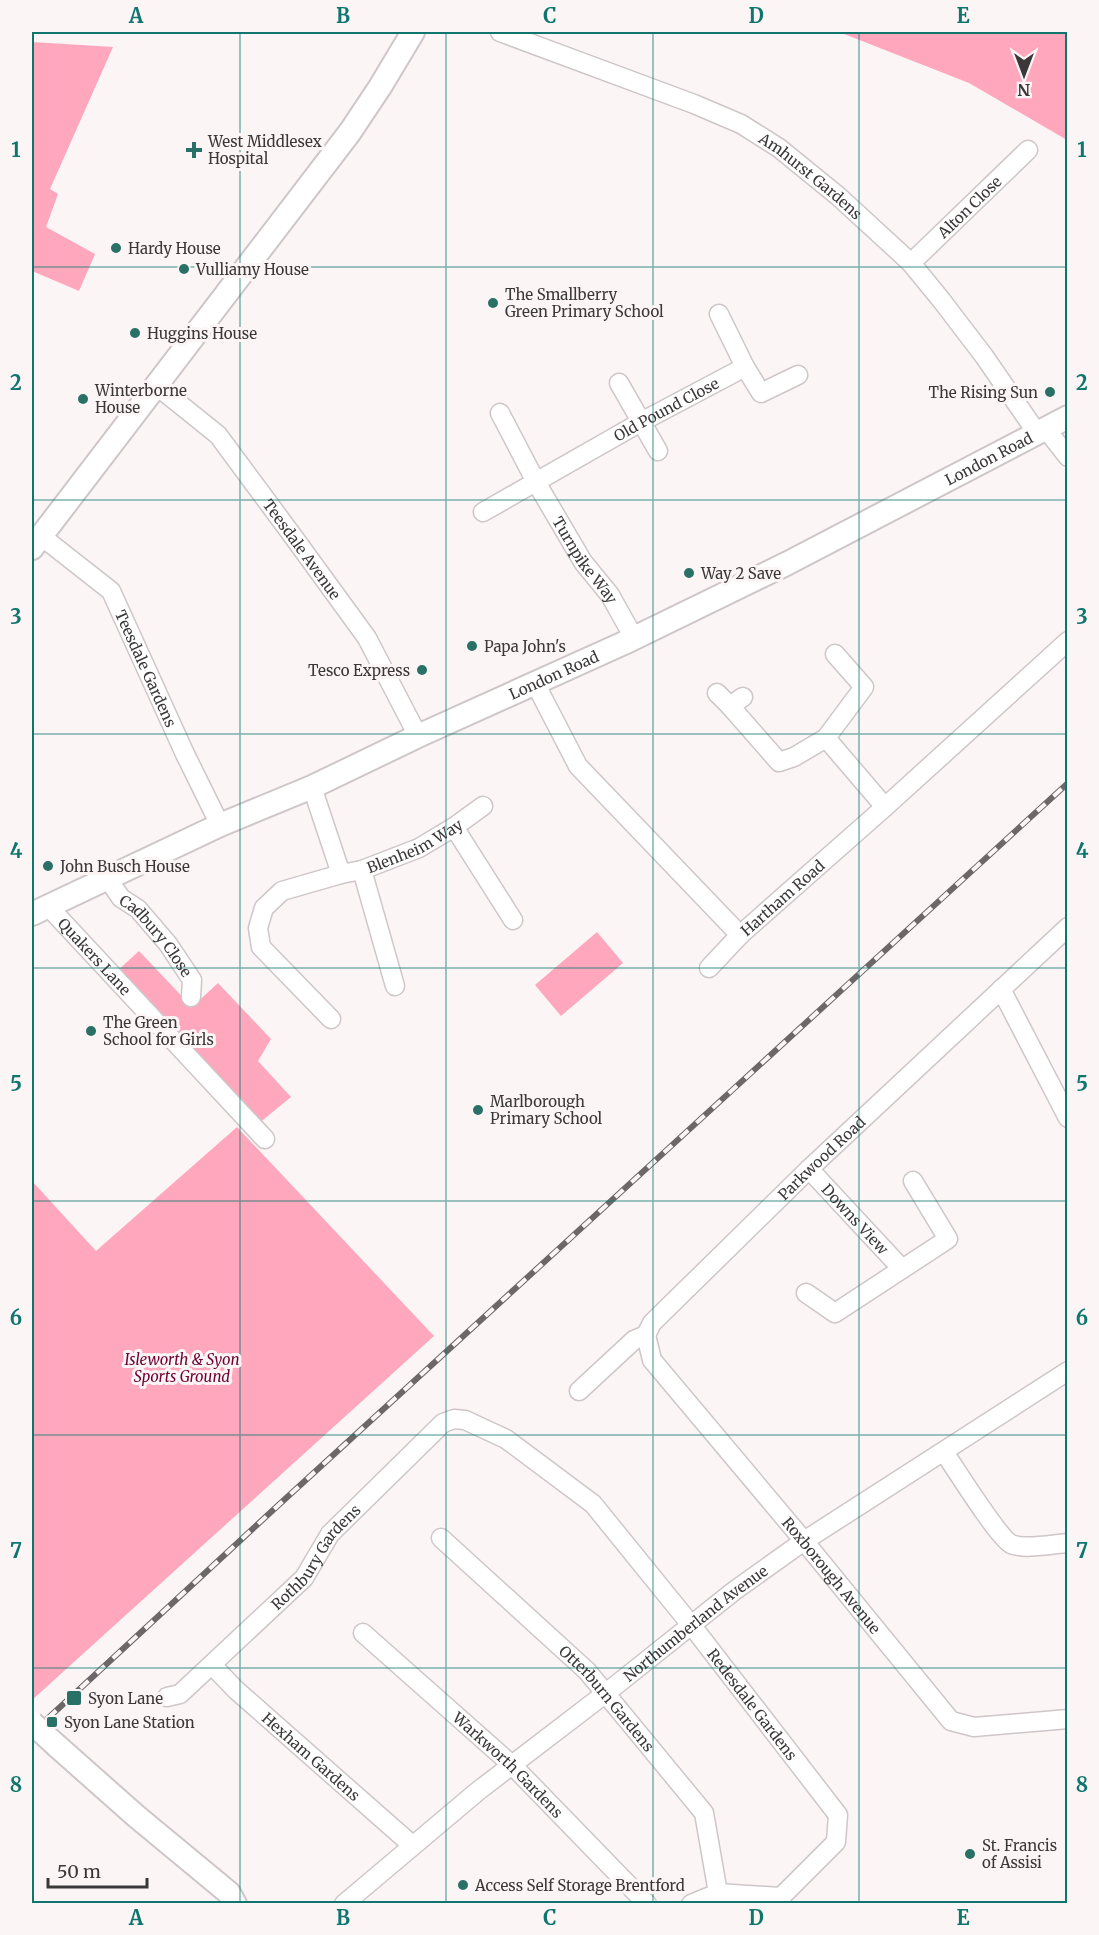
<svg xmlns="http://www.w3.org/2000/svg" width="1099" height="1935" viewBox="0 0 1099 1935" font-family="Merriweather,serif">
	<rect width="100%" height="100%" fill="#fcf5f6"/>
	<g fill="#ffa7bd">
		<polygon points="839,32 1067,32 1067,140 969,83"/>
		<polygon points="32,42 113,47 50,189 58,194 46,227 95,254 79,291 32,271"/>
		<polygon points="597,932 623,963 561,1016 535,985"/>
		<polygon points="139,951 192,1007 218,983 271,1039 258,1061 291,1097 258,1124 116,972"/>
		<polygon points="237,1127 434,1336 32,1700 32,1181 96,1251"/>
	</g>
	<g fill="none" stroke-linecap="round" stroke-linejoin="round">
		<defs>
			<g id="minor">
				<path id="s1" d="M500,32L694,104L741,124L779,148L838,196L911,263L942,301L984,356L1037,433"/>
				<path id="s2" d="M911,263L1028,150"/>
				<polyline points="745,367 761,393 798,375"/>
				<polyline points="619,383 658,451"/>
				<path id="s3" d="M157,386L218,435L295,539L367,638L418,736"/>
				<path id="s4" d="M500,413L536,482L583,562L610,595L634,638"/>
				<polyline points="1046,429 1068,457"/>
				<path id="s5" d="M483,512L641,422L745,367L719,314"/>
				<path id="s6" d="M41,536L111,591L185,754L220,825"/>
				<polyline points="835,654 864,687 826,738 885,807"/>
				<path id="s7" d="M535,683L578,766L740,935L885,807L1068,641"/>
				<polyline points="717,693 730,706"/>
				<polyline points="743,697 730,706 779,762 794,757 826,738"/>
				<polyline points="312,787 341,874"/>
				<polyline points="454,827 513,920"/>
				<polyline points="362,870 395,986"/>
				<path id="s8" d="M108,879L121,898L138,909L168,944L192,980L191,997"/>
				<path id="s9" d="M47,905L265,1139"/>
				<polyline points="709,968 740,935"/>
				<polyline points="1001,989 1068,1118"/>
				<path id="s10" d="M331,1019L261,947L258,928L264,908L282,891L341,874L362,870L419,848L454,827L483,806"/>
				<path id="s11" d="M809,1169L902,1269"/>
				<polyline points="806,1293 835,1313 948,1239 913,1181"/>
				<path id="s12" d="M646,1335L652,1360L804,1541L951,1721L974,1727L1068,1719"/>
				<path id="s13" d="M579,1391L634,1340L646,1335L652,1323L809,1169L1068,927"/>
				<path d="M944,1452C955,1468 998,1537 1011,1544C1024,1550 1053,1544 1068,1543"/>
				<path id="s14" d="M441,1538L587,1671L704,1813L718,1893"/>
				<path id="s15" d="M363,1633L512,1765L647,1904"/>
				<path id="s16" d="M212,1665L236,1690L412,1845"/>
				<path id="s17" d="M167,1697L180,1694L304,1578L330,1534L443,1423L454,1419L465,1420L506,1439L593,1504L696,1631L838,1815L836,1842L781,1897L718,1893L691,1904"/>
				<path id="s18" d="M344,1904L478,1791L606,1693L734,1591L804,1541L1068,1371"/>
			</g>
			<g id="major">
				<polyline points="32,548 350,132 380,87 413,32"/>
				<path id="s19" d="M32,914L220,825L312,787L418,736L624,643L788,563L1068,417"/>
				<polyline points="57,1746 136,1816 229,1893 235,1904"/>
			</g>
		</defs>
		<use href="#minor" stroke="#cec6c8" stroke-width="21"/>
		<use href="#major" stroke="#cec6c8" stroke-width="26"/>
		<use href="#minor" stroke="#fff" stroke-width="18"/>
		<use href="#major" stroke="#fff" stroke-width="22"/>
		<defs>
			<polyline id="rail" points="32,1733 272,1511 1068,783"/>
		</defs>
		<use href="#rail" stroke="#6c6869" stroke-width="6"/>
		<use href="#rail" stroke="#fcf5f6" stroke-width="4" stroke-dasharray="11" stroke-linecap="butt"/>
		<defs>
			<polyline id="major-bridge" points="32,1723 57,1746"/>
		</defs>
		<use href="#major-bridge" stroke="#cec6c8" stroke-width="26" stroke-linecap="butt"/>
		<use href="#major-bridge" stroke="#fff" stroke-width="22"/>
	</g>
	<path fill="none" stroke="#0f766e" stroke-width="1.5" stroke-opacity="0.55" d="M240,32V1904M446,32V1904M653,32V1904M859,32V1904M32,267H1068M32,500H1068M32,734H1068M32,968H1068M32,1201H1068M32,1435H1068M32,1668H1068"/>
	<g fill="#297067" stroke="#fcf5f6" stroke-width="2">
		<path d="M191 141h6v6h6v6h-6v6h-6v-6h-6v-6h6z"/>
		<circle cx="116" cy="248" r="6"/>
		<circle cx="184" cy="269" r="6"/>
		<circle cx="493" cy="303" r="6"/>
		<circle cx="135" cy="333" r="6"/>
		<circle cx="1050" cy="392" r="6"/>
		<circle cx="83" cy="399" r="6"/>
		<circle cx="689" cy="573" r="6"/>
		<circle cx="472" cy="646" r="6"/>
		<circle cx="422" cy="670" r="6"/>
		<circle cx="48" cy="866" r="6"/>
		<circle cx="91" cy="1031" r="6"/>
		<circle cx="478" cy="1110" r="6"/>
		<rect x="66" y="1690" width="16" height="16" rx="3"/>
		<rect x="46" y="1716" width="12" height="12" rx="3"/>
		<circle cx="970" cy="1854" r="6"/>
		<circle cx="463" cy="1885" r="6"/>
	</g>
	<g text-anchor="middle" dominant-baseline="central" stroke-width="6" stroke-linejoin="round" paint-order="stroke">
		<g font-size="15" fill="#3b3839" stroke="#fcf5f6" text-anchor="start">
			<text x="208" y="141">West Middlesex<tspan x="208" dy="17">Hospital</tspan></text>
			<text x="128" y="248">Hardy House</text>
			<text x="196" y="269">Vulliamy House</text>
			<text x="505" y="294">The Smallberry<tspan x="505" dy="17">Green Primary School</tspan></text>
			<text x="147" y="333">Huggins House</text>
			<text x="95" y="390">Winterborne<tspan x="95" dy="17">House</tspan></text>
			<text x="1038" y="392" text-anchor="end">The Rising Sun</text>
			<text x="701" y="573">Way 2 Save</text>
			<text x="484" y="646">Papa John's</text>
			<text x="410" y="670" text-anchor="end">Tesco Express</text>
			<text x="60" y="866">John Busch House</text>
			<text x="103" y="1022">The Green<tspan x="103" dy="17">School for Girls</tspan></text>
			<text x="490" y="1101">Marlborough<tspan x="490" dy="17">Primary School</tspan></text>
			<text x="88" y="1698">Syon Lane</text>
			<text x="64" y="1722">Syon Lane Station</text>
			<text x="982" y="1845">St. Francis<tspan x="982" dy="17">of Assisi</tspan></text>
			<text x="475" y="1885">Access Self Storage Brentford</text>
		</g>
		<g font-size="15" fill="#3b3839" stroke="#fcf5f6">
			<text stroke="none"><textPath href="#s1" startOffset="345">Amhurst Gardens</textPath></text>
			<text stroke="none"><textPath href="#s2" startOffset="81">Alton Close</textPath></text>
			<text stroke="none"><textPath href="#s5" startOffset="210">Old Pound Close</textPath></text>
			<text stroke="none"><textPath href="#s19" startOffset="1060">London Road</textPath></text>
			<text stroke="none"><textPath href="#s3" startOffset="220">Teesdale Avenue</textPath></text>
			<text stroke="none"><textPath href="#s4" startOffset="170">Turnpike Way</textPath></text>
			<text stroke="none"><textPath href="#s6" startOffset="174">Teesdale Gardens</textPath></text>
			<text stroke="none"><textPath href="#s19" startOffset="574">London Road</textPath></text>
			<text stroke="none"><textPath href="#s10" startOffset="306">Blenheim Way</textPath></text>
			<text stroke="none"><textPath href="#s7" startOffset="384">Hartham Road</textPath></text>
			<text stroke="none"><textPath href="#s8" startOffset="75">Cadbury Close</textPath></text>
			<text stroke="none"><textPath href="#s9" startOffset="70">Quakers Lane</textPath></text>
			<text stroke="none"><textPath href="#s13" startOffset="338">Parkwood Road</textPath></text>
			<text stroke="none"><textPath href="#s11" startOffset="68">Downs View</textPath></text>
			<text stroke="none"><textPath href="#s17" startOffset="207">Rothbury Gardens</textPath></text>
			<text stroke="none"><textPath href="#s12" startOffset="306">Roxborough Avenue</textPath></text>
			<text stroke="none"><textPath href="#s18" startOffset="450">Northumberland Avenue</textPath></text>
			<text stroke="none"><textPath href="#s14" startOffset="231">Otterburn Gardens</textPath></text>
			<text stroke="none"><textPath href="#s17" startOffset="825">Redesdale Gardens</textPath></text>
			<text stroke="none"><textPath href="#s16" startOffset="135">Hexham Gardens</textPath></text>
			<text stroke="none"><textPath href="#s15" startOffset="196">Warkworth Gardens</textPath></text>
		</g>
		<g font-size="15" font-style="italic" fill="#6e0332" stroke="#fcf5f6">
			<text x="182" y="1359">Isleworth &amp; Syon<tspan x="182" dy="17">Sports Ground</tspan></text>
		</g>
	</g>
	<rect width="1099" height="1935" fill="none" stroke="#fcf5f6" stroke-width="66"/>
	<g transform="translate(1024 75) rotate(180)" stroke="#fcf5f6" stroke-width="4.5" paint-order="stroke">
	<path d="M0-4.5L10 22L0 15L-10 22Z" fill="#3b3839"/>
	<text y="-9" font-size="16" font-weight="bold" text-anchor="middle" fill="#3b3839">N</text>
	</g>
	<path d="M48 1878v9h99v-9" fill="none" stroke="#3b3839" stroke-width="3"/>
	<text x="57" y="1878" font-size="18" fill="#3b3839" stroke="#fcf5f6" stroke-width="4.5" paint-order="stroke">50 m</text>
	<rect x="33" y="33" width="1033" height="1869" fill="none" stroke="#0f766e" stroke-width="2"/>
	<g font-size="20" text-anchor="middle" font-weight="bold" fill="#0f766e">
		<text x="136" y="23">A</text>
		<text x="343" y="23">B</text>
		<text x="550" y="23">C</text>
		<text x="756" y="23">D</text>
		<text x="963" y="23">E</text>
		<text x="16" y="157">1</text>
		<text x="1082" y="157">1</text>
		<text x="16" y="390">2</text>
		<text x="1082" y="390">2</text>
		<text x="16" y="624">3</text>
		<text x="1082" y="624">3</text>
		<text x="16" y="858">4</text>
		<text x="1082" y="858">4</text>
		<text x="16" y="1091">5</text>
		<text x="1082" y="1091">5</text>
		<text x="16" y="1325">6</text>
		<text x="1082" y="1325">6</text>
		<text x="16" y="1558">7</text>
		<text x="1082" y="1558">7</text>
		<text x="16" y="1792">8</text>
		<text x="1082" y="1792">8</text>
		<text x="136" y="1925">A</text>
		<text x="343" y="1925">B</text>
		<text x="550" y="1925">C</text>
		<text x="756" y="1925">D</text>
		<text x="963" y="1925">E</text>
	</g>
</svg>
